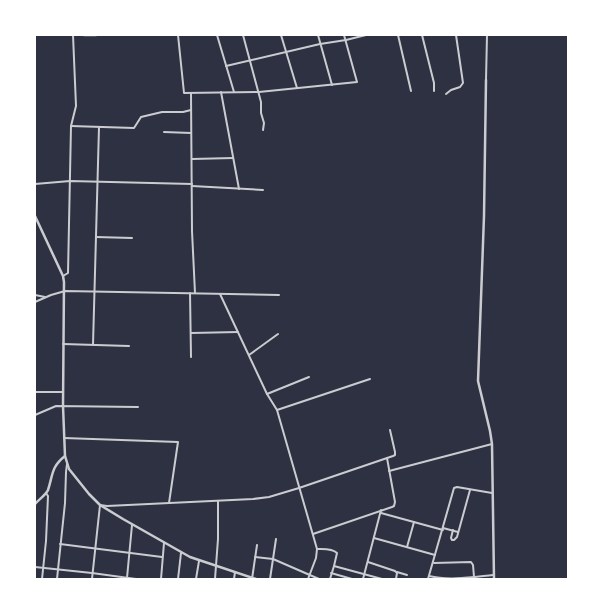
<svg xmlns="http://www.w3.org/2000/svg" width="603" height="614" viewBox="0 0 603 614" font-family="Cabin,sans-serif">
	<rect width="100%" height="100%" fill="#2d3142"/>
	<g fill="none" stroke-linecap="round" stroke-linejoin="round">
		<g stroke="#caccd0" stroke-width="2">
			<polyline points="178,35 184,93 259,92 357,82 344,35"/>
			<polyline points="217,35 234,92"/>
			<polyline points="243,35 261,102 261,113 264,123 263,130"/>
			<polyline points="281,35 297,88"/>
			<polyline points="318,35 332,85"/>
			<polyline points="398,35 411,91"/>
			<polyline points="422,35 434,83 434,91"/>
			<polyline points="226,66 320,44 346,40 366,35"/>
			<polyline points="486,80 487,35"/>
			<polyline points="221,92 239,189"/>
			<polyline points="191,93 192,231 195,293"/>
			<polyline points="446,94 451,90 460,87 463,83 456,35"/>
			<polyline points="71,126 134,128 141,117 162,112 183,112 191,110"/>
			<polyline points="164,132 191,133"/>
			<polyline points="192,159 233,158"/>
			<polyline points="35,184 70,181 192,184"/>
			<polyline points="192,186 263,190"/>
			<polyline points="96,237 132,238"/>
			<polyline points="63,276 68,273 71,126 76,106 73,35"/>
			<polyline points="190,293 191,357"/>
			<polyline points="220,294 267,394 277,410 317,549 316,558 308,579"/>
			<polyline points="35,295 45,297"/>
			<polyline points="35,302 51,295 65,291 279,295"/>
			<polyline points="191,333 238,332"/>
			<polyline points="63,344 129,346"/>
			<polyline points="93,345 99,127"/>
			<polyline points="249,355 278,334"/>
			<polyline points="35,392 63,392"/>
			<polyline points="267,394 309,377"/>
			<polyline points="277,410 370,379"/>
			<polyline points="35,415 56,406 138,407"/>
			<polyline points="64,438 178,442 169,503"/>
			<polyline points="389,471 492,444"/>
			<polyline points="381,513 443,530"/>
			<polyline points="443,528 458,532"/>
			<polyline points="453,530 451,538 452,540 454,540 457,537 470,490"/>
			<polyline points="313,534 392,507 394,506 395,502 387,458"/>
			<polyline points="374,538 435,555"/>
			<polyline points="60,544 162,557"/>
			<polyline points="407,547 414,522"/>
			<path d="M317,549C323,549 332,548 337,553L334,566L330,579"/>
			<polyline points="255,557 273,559 319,579"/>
			<polyline points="368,562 395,571 397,573 396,579"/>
			<polyline points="434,563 471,562 473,565 474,577"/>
			<polyline points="334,566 382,579"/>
			<polyline points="35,567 92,573 136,579"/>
			<polyline points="397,572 407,575"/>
			<polyline points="331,573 352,579"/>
			<path d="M429,576C450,581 473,577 493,575"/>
			<polyline points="127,578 132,525"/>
			<polyline points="42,579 46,541 48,496 46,493"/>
			<polyline points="57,579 65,503 66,472 67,464"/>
			<polyline points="92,579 100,505 107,506 253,499 269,497 299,488 393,456 395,455 395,452 390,430"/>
			<polyline points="161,579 164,543"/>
			<polyline points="178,579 181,553"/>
			<polyline points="196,579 199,561"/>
			<polyline points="215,579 218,539 218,501"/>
			<polyline points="234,579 235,572"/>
			<polyline points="252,579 257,545"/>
			<polyline points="270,579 276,539"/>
			<polyline points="363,579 381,510"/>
			<polyline points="428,579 454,488 457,487 492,493"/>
		</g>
		<g stroke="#caccd0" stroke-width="2.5">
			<polyline points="84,35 96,35"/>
			<polyline points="486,80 484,216 478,381 490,431 492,444 494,579"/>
			<polyline points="35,216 63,276 64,282 63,406 65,456 69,469 89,494 100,505 123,519 190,557 256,579"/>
			<path d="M35,504C39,499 46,495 48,490C53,475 51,467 65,456"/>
		</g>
	</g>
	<rect width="603" height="614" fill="none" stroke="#ffffff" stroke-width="72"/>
</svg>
